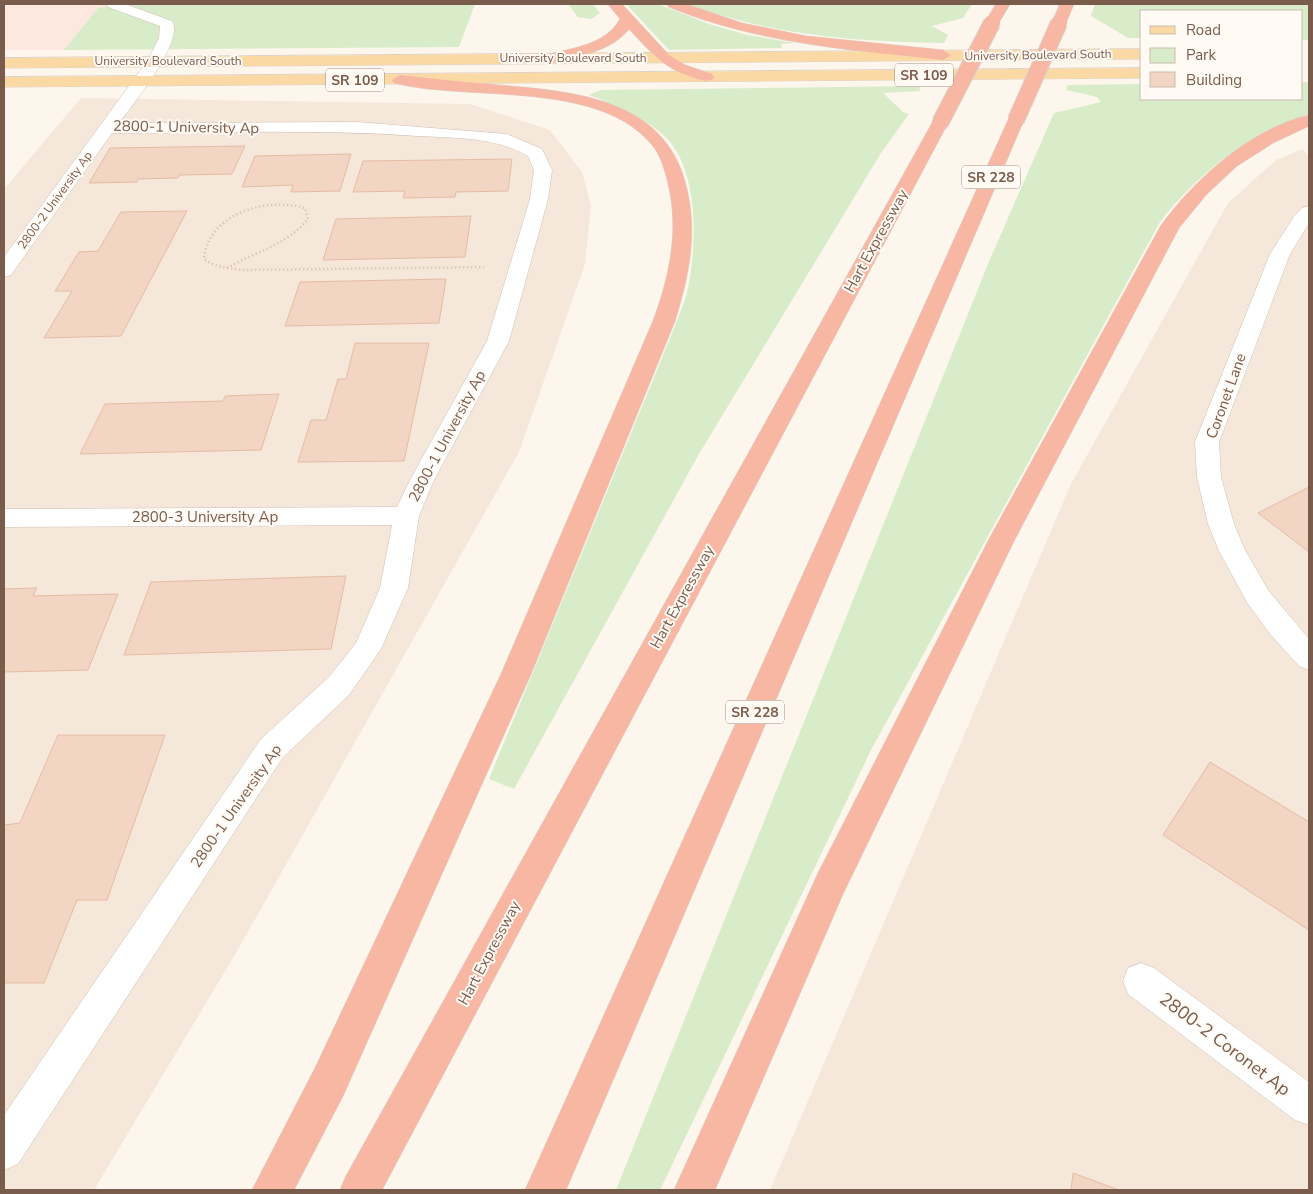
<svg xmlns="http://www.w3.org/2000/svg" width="1313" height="1194" viewBox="0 0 1313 1194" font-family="'Nunito Sans',sans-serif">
	<rect width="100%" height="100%" fill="#fdf6ec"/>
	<g fill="#f5e8da">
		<polygon points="81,98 470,104 550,130 582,172 591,205 585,264 519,452 236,953 94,1190 4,1190 4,189"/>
		<polygon points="1303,149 1309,157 1309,1190 770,1190 1071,484 1228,203 1276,160"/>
	</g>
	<polygon fill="#fde8e0" points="4,4 121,4 98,8 64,50 4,50"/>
	<g fill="#d8ecc9">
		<polygon points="121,4 475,4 459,47 64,50 98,8"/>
		<polygon points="568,4 593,4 600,13 591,19 578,17"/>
		<polygon points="626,4 658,4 712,25 748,35 795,43 781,44 782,48 669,50"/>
		<path d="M687,4H972L963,18L932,26L948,35L944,43C856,42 770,35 687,4Z"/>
		<polygon points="1095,4 1309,4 1309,40 1302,40 1302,11 1142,11 1142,38 1128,38 1091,16"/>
		<path d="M1302,82H1309V114C1248,135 1200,171 1160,222L871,750L660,1190H616L990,259L1054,113L1101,102L1097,97L1066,90L1068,85L1142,84V99H1302Z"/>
		<path d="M919,86L920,91L883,93L903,112L909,114L881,153L699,454L514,789L489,779L673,331C678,317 685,303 688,288C697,244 700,163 660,132C639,115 614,104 589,95L601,90Z"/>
	</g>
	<g fill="#f3d5c3" stroke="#e6bba3">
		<polygon points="245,146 232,174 180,175 178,178 138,179 137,182 89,183 110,148"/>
		<polygon points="351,154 340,191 291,192 293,185 242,187 255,156"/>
		<polygon points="512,159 508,191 456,192 455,197 403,198 405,191 353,192 363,161"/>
		<polygon points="187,211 121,336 44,338 72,291 55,291 79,252 98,251 121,212"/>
		<polygon points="471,216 465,257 323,260 336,219"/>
		<polygon points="446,279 439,323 285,326 300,282"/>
		<polygon points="355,343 429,343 404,461 298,462 311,420 326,420 338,379 346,379"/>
		<polygon points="279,394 261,450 80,454 105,404 223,401 225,396"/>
		<polygon points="1309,487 1309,552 1258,513"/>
		<polygon points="346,576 331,649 124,655 151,582"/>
		<polygon points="37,588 33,596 118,594 88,670 4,672 4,589"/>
		<polygon points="58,735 165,735 107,900 77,900 44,983 4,983 4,825 20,823"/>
		<polygon points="1210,762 1309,822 1309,930 1163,835"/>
		<polygon points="1073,1173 1119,1190 1071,1190"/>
	</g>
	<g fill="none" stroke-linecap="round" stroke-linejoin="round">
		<defs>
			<g id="minor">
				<path d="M106,4H125L172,21C185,41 132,105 119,123L357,122L507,134L542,149L552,170L548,199L509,341L434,480L419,516L408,588L381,649L349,695L283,757L18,1164L4,1170V1115L261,739L329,677L356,643L380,588L392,525L4,527V509L397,507L410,480L487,341L530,199L534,170L528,156C496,137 455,138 418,136C316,129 214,133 112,133L11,275L4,277V257L148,60L159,38L160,26L108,7Z"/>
				<polygon points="1309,206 1309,223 1290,254 1219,442 1221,477 1234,524 1245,550 1268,590 1309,639 1309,670 1299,666 1271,635 1248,604 1219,551 1208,524 1197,477 1195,442 1270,254 1295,215 1302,208"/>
				<polygon points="1141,963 1154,968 1309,1082 1309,1125 1295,1120 1128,994 1123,981 1128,968"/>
			</g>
			<g id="major">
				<polygon points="1142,49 1142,59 4,68 4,58"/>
				<polygon points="1142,68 1142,78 4,87 4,77"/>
			</g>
			<g id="highway">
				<path d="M608,4H622L669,55L685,65L712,74L714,77L712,80C703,82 697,79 689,76C662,67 648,49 629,29C611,52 578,56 551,63L546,61L543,58L546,55C572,48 606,45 620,19Z"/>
				<path d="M667,4H686L742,23L806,36L943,50L951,55L943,60C849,50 757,43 669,7Z"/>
				<polygon points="996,4 1010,4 997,26 987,26 985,23"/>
				<polygon points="1060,4 1074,4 1066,23 1059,27 1052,23"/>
				<path d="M400,75C433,79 466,82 499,85C579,92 670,99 688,194C697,238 688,279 675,321L531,674L343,1096L294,1190H252L315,1068L501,674L653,321C670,275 680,228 667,179C664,168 660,154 652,145C598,79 469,102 394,83L392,80Z"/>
				<polygon points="1016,115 1022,116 1024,120 566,1190 525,1190 1008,120 1010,116"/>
				<path d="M1309,115V126L1273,143L1237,166L1206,195L1179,228L1014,541L843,894L715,1190H674L818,873L988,541L1160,227C1194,179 1251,129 1309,115Z"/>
				<polygon points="940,118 946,119 948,123 382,1190 340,1190 346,1176 932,123 934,119"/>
			</g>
		</defs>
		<use href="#minor" stroke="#d1beb0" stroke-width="1"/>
		<use href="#major" stroke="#dad1cd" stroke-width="1"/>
		<use href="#highway" stroke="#dad1cd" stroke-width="1"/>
		<path stroke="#d9b8a5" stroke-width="2.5" stroke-dasharray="1 3" stroke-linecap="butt" d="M227,268C255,252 287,245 308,219L305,208C267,197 208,213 204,259C216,268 230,268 244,270L484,267"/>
		<use href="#minor" fill="#fff" fill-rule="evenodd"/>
		<use href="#major" fill="#fbd9a5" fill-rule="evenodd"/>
		<use href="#highway" fill="#f7b7a3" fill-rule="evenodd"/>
		<defs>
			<g id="highway-bridge">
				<polyline points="1016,120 1059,23"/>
				<polyline points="940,123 992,23"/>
			</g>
		</defs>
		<use href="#highway-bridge" stroke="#dad1cd" stroke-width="18" stroke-linecap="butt"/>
		<use href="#highway-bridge" stroke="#f7b7a3" stroke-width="16"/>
	</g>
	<g text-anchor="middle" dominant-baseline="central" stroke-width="4" stroke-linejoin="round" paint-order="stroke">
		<g font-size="12" fill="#7a5c4d" stroke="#fffaf3">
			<text transform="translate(1038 55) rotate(-1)">University Boulevard South</text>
			<text x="573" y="58">University Boulevard South</text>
			<text x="168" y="61">University Boulevard South</text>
			<text transform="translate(55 200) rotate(-54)">2800-2 University Ap</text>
		</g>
		<g fill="#fffaf3" stroke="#a28b7f" stroke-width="1">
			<rect x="895" y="63.5" width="58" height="23" rx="4"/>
			<rect x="326" y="68.5" width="58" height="23" rx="4"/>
			<rect x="962" y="165.5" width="58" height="23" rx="4"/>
			<rect x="726" y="700.5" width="58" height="23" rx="4"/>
		</g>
		<g font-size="14" font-weight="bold" fill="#7a5c4d">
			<text x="924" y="75">SR 109</text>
			<text x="355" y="80">SR 109</text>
			<text x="991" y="177">SR 228</text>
			<text x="755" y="712">SR 228</text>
		</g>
		<g font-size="15" fill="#7a5c4d" stroke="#fffaf3">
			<text transform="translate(186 127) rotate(1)">2800-1 University Ap</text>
			<text transform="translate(876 241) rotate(-61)">Hart Expressway</text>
			<text transform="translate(1226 396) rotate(-70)">Coronet Lane</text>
			<text transform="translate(447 436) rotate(-62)">2800-1 University Ap</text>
			<text x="205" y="517">2800-3 University Ap</text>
			<text transform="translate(682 597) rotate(-61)">Hart Expressway</text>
			<text transform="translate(236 806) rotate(-55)">2800-1 University Ap</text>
			<text transform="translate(489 953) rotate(-62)">Hart Expressway</text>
		</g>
		<g font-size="18" fill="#7a5c4d" stroke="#fffaf3">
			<text transform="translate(1225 1044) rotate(37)">2800-2 Coronet Ap</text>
		</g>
	</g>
	<rect width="1313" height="1194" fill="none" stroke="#7a5c4d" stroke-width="10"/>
	<rect x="1140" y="10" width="162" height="90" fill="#fffaf3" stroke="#cabbb1"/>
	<rect x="1150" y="26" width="25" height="8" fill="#fbd9a5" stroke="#cabbb1"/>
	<text x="1186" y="35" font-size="15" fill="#7a5c4d">Road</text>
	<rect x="1150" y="48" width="25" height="15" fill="#d8ecc9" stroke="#cabbb1"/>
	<text x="1186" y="60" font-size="15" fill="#7a5c4d">Park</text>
	<rect x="1150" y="72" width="25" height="15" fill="#f3d5c3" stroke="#cabbb1"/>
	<text x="1186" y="85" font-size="15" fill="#7a5c4d">Building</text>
</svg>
